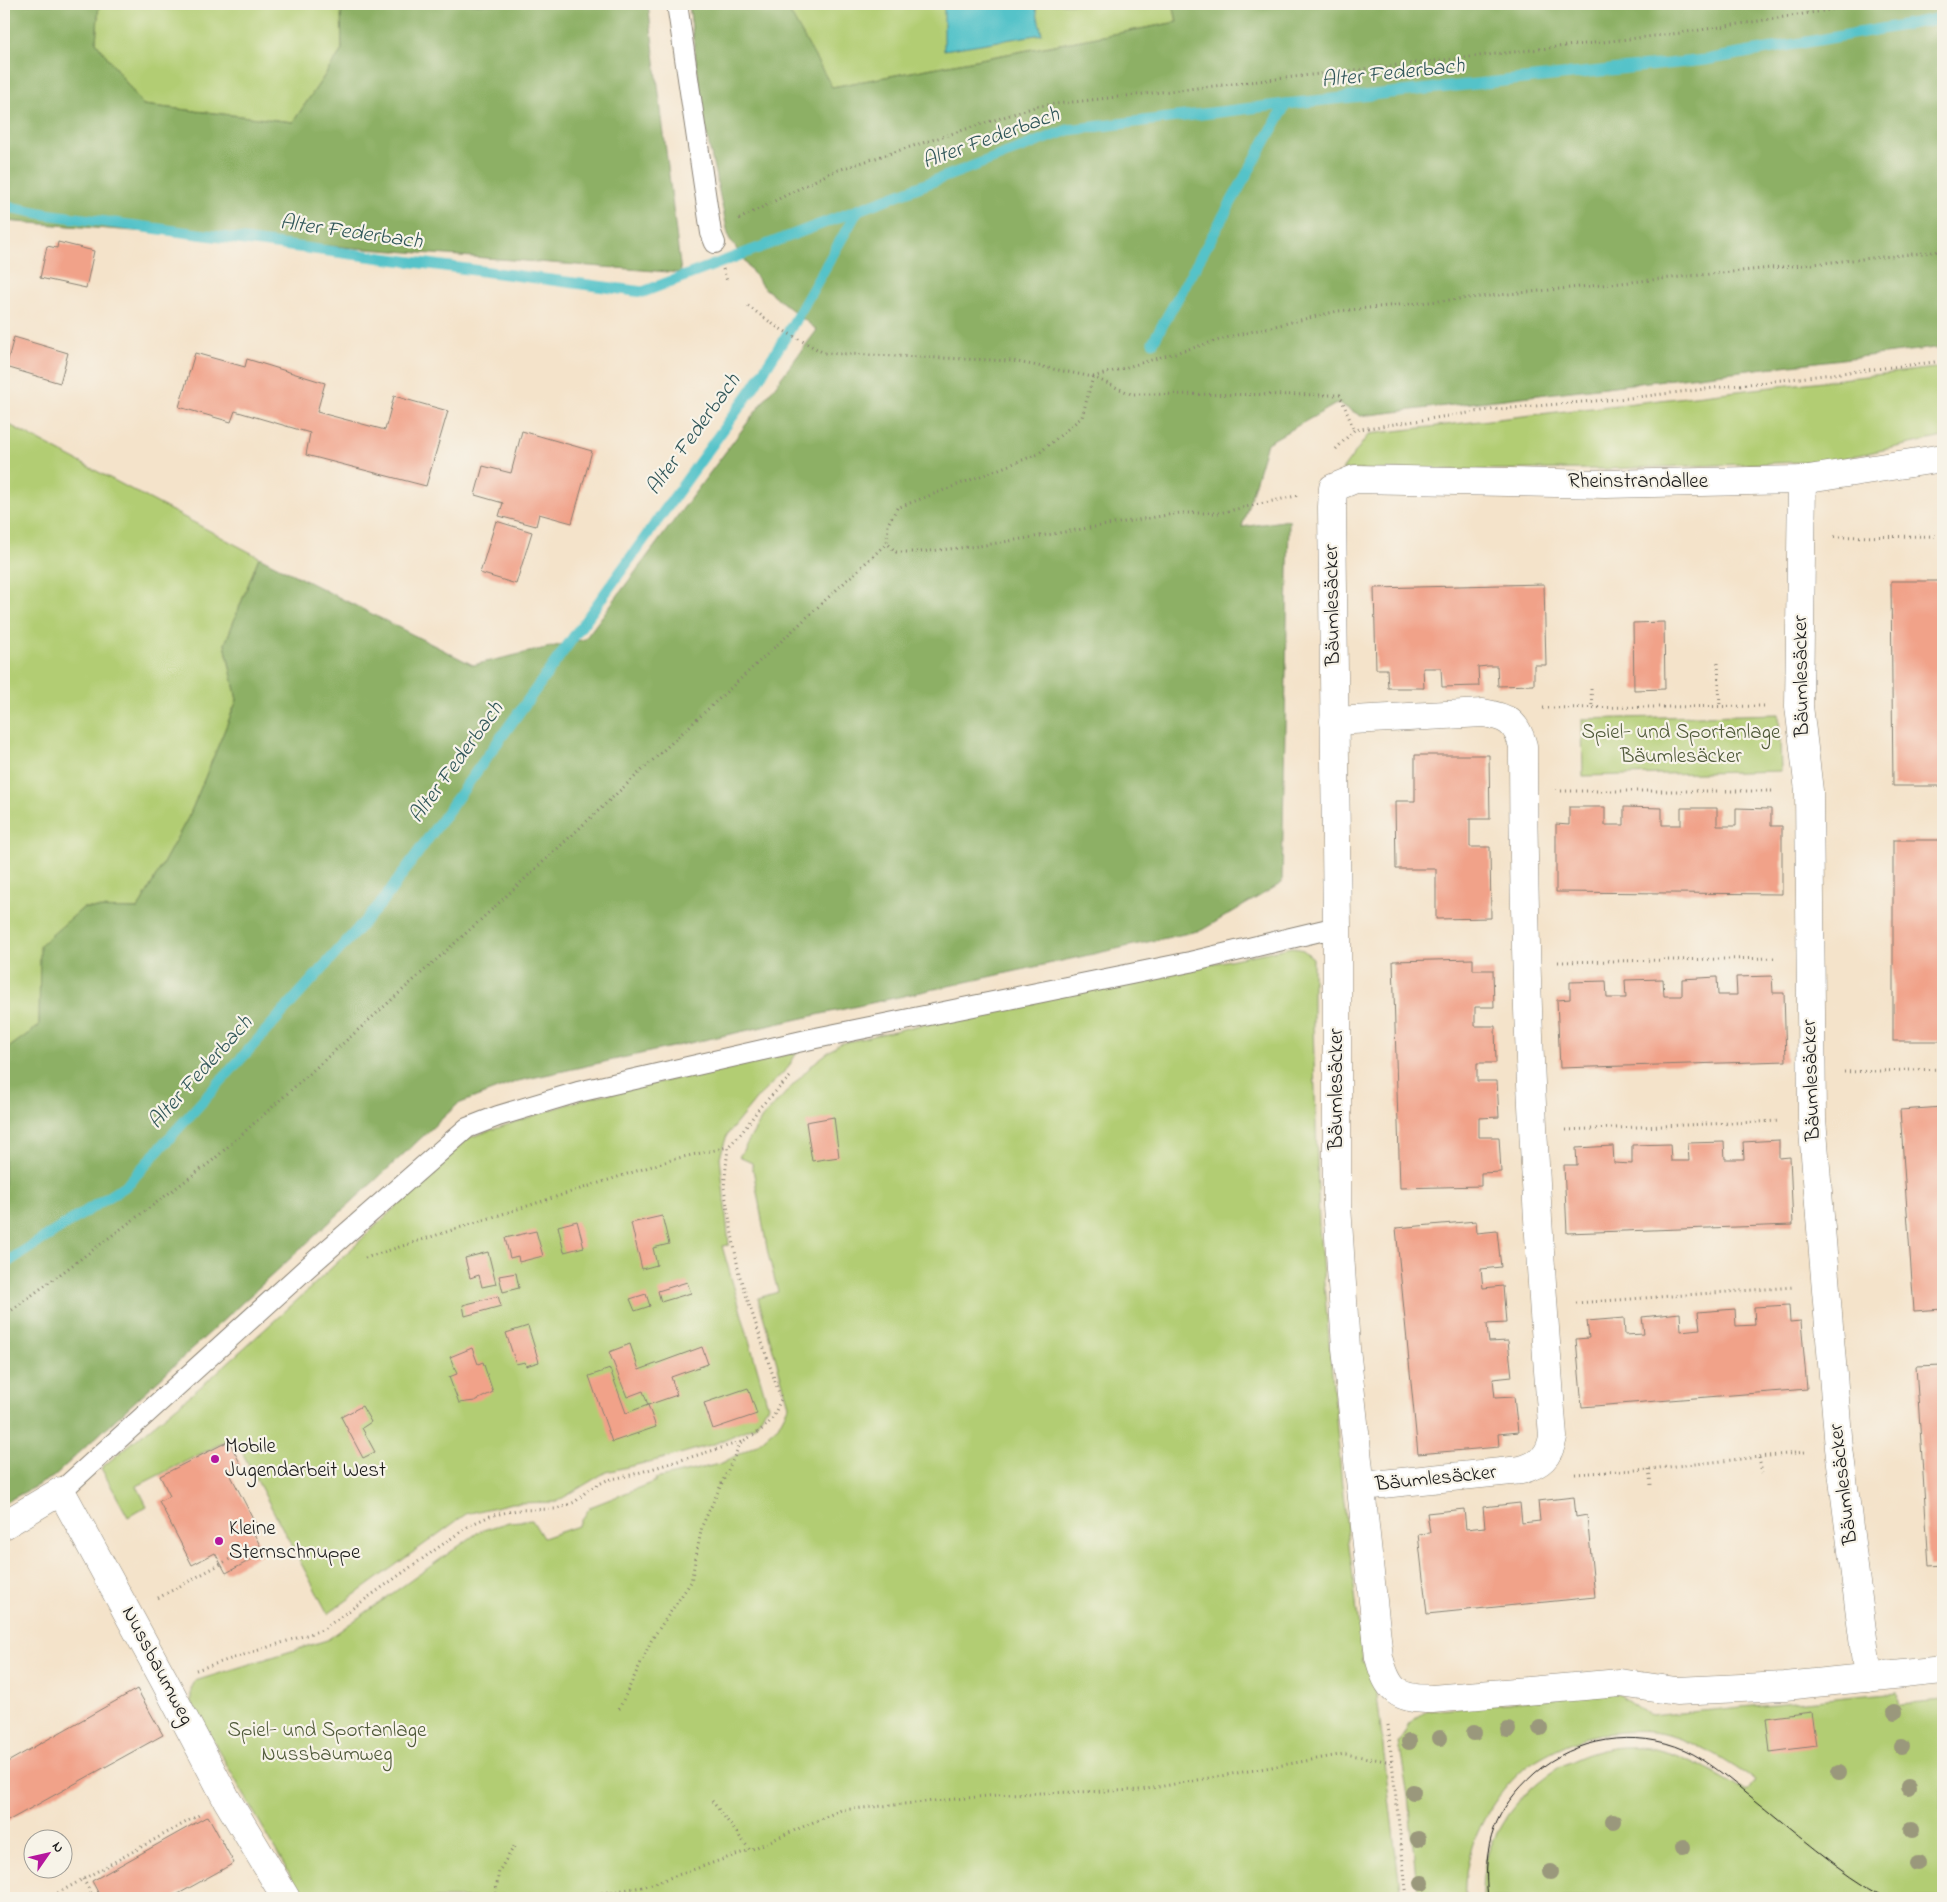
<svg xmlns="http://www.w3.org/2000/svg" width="1947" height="1902" viewBox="0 0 1947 1902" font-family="'Indie Flower',sans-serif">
	<rect width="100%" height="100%" fill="#f7f3e8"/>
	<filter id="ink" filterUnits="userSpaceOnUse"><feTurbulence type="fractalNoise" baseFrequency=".02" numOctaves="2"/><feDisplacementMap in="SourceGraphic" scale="10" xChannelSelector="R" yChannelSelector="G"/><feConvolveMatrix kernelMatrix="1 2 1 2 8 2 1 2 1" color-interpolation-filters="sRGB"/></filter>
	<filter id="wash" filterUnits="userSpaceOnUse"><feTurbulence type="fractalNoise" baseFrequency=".0096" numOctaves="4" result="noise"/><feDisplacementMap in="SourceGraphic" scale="20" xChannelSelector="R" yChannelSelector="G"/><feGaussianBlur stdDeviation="1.12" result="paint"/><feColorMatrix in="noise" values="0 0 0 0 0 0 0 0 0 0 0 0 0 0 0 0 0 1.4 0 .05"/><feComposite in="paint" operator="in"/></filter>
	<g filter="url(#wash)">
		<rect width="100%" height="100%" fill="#f4e3ca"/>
		<g fill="#b2cd73" stroke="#677448">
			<polygon points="99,4 341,4 342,50 293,122 143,105 96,42"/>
			<polygon points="689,4 1173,4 1177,22 832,87 703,117"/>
			<polygon points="1943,367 1943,437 1831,461 1604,469 1342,470 1369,434"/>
			<polygon points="4,422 259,557 225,644 237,700 190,814 138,909 83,908 41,945 39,1026 4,1051"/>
			<polygon points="1779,714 1781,771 1583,776 1582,719"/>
			<polygon points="1292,947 1303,950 1313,958 1313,1025 1319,1228 1342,1486 1363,1662 1374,1670 1401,1898 303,1898 191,1702 191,1689 195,1681 327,1640 480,1531 509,1522 532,1520 543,1538 578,1526 590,1507 656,1481 655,1479 720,1464 756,1445 778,1426 789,1405 758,1298 778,1292 768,1254 752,1163 739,1157 762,1118 814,1063 839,1044 937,1021"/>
			<polygon points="797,1052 788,1068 758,1097 727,1135 720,1157 729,1245 722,1246 768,1406 755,1426 714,1444 666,1458 606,1472 556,1502 512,1503 466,1514 328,1614 234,1437 137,1486 147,1506 128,1517 101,1468 204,1384 304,1294 468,1138 583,1099"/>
			<path d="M1897,1692L1900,1704L1943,1700V1898H1482C1482,1885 1483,1870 1487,1857C1488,1851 1491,1845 1494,1839C1519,1785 1578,1743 1639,1747C1679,1750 1714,1773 1747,1793L1755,1781C1731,1763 1697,1743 1668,1735C1655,1731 1637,1731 1623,1732C1616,1733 1608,1733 1601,1734C1579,1737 1542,1754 1525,1768C1489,1799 1462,1850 1465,1898H1418L1408,1796L1399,1743L1409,1723L1428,1710L1617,1693L1650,1716Z"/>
		</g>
		<g fill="#8db065" stroke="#546640">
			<polygon points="4,4 99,4 96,42 143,105 293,122 342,50 341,4 648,4 681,273 4,221"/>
			<polygon points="689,4 785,4 832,87 1177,22 1173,4 1943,4 1943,347 1361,416 1338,403 1267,443 1242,527 1289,520 1282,883 1202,930 518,1081 458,1104 53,1477 4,1503 4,1051 39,1026 40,945 83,908 138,909 190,814 237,700 225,644 259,557 473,665 585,639 817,330 762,286 729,238 703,117"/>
		</g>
		<polygon fill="#55c3c9" stroke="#387072" points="944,4 1035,4 1042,34 944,50"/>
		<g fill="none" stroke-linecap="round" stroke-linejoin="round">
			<g stroke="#55c3c9" stroke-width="11">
				<polyline points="4,206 45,214 643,292 1068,130 1286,104 1705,60 1943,18"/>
				<polyline points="1153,342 1286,104"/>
				<polyline points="4,1264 127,1185 383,901 753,388 786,336 858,210"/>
			</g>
		</g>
		<g id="blocks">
			<g fill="#f1a289">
				<polygon points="58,242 94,251 86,288 40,278 47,246 57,248"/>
				<polygon points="14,337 68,353 60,383 6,367"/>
				<polygon points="195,353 245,367 247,359 325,383 317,412 385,430 394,396 448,411 426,486 306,455 310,433 235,411 231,422 179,407"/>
				<polygon points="522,431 592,451 572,523 539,514 536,526 499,516 503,503 475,495 483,466 511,473"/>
				<polygon points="496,521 532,532 516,584 480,573"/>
				<polygon points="1891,581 1943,581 1943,786 1893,786"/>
				<polygon points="1544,584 1546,665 1534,665 1534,685 1498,686 1497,666 1488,666 1478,667 1479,686 1442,687 1441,668 1423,668 1424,688 1388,688 1387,669 1376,669 1374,588"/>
				<polygon points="1664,622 1665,689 1634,690 1633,623"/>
				<polygon points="1415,755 1489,755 1490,819 1470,819 1470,847 1490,847 1491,918 1436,919 1436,869 1396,869 1395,801 1415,801"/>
				<polygon points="1569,807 1605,807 1605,825 1624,825 1624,807 1662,808 1662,825 1681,825 1681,808 1717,808 1717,826 1736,826 1736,808 1771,809 1771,826 1782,826 1782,894 1556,892 1556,824 1569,825"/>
				<rect x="1893" y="840" width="50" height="201"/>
				<polygon points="1473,959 1473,970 1493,970 1494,1007 1475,1007 1475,1026 1495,1026 1496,1063 1477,1063 1477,1081 1497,1081 1499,1117 1479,1118 1479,1137 1499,1137 1501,1172 1481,1173 1481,1186 1400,1188 1393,961"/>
				<polygon points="1772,976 1773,993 1784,993 1786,1061 1560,1068 1557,1000 1570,999 1570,982 1606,981 1607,998 1626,998 1625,980 1663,979 1664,996 1682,996 1682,979 1717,977 1718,995 1737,995 1736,977"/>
				<polygon points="1943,1107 1943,1309 1914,1311 1900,1110"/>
				<polygon points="834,1117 839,1157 812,1161 806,1122"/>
				<polygon points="1779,1140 1779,1158 1790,1157 1793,1225 1567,1233 1564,1165 1577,1165 1576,1148 1613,1146 1614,1163 1632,1164 1632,1145 1670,1144 1671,1161 1689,1161 1688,1143 1724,1142 1725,1159 1744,1159 1743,1142"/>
				<polygon points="662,1216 669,1244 653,1248 657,1265 642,1269 631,1223"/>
				<polygon points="577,1221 584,1247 564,1252 558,1226"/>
				<polygon points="1476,1221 1477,1233 1497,1231 1501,1267 1481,1269 1483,1288 1503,1286 1506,1323 1487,1324 1488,1335 1489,1342 1508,1341 1512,1377 1493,1379 1495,1398 1514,1397 1518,1432 1498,1434 1499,1447 1418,1454 1396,1228"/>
				<polygon points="536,1231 543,1256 519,1262 518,1256 510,1258 505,1238"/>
				<polygon points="488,1252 496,1284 482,1287 479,1275 470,1278 465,1258"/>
				<polygon points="516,1273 519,1288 503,1292 499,1276"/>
				<polygon points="687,1282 691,1293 661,1302 658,1291"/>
				<polygon points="646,1294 650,1306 635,1311 630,1299"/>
				<polygon points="498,1296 501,1306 465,1316 463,1305"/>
				<polygon points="1789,1305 1790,1322 1801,1321 1807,1389 1582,1407 1576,1339 1589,1338 1587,1321 1624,1318 1625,1335 1644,1334 1642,1317 1680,1313 1681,1331 1690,1330 1700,1329 1698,1312 1735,1309 1736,1326 1755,1325 1754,1307"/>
				<polygon points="528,1326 539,1362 526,1366 525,1362 516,1364 506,1333"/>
				<polygon points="630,1344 639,1370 702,1347 708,1364 671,1377 677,1395 648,1405 643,1391 627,1397 609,1352"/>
				<polygon points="472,1348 478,1364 483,1362 493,1392 475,1401 459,1403 449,1377 457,1374 450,1357"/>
				<polygon points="1943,1365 1943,1565 1929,1566 1916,1366"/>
				<polygon points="610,1369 626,1413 648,1405 656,1427 612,1442 589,1376"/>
				<polygon points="748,1388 757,1414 713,1429 704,1403"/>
				<polygon points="362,1406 371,1422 362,1428 375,1452 363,1458 341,1417"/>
				<polygon points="229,1441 241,1465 229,1472 259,1530 253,1532 264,1553 226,1573 215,1553 192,1565 159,1501 170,1496 160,1476"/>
				<polygon points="1574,1497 1576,1517 1587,1515 1595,1597 1427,1614 1418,1534 1430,1533 1427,1513 1464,1509 1466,1529 1475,1528 1485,1527 1483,1507 1520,1503 1522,1523 1540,1521 1538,1501"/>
				<polygon points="137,1689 163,1735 4,1823 4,1764"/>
				<polygon points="1811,1712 1816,1746 1770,1752 1766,1718"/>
				<polygon points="208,1816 234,1863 171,1898 101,1898 92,1881"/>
			</g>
		</g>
	</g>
	<g filter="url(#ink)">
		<use href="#blocks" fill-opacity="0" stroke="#888073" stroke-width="1"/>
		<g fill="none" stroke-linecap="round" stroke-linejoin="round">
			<defs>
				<g id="service">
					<polyline points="677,4 711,233 715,243"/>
					<polyline points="61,1491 308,1267 467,1128 498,1116 578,1092 811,1039 1190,962 1337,927"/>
				</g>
				<g id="minor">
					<path d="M1943,458L1802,480L1605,484L1355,479L1333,488L1332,507L1337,927V1205L1346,1348L1379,1657C1388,1691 1397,1699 1432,1699L1620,1683L1676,1691L1785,1686L1943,1670"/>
					<polyline points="1802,480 1799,706 1809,791 1812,1119 1839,1448 1868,1678"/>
					<path d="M1334,721L1483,713C1507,717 1516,721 1523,746C1523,976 1535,1207 1553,1437C1549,1457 1541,1464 1521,1470L1362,1486"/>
					<polyline points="4,1525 61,1491 164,1680 227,1800 286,1898"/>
				</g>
			</defs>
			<use href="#service" stroke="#888073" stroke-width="22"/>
			<use href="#minor" stroke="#888073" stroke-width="29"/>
			<g stroke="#888073" stroke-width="3" stroke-dasharray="1 4" stroke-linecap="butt">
				<polyline points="739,219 832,172 1038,106 1681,33 1868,4"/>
				<polyline points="723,269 727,281"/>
				<polyline points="748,306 777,327 824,353 1013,361 1093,377 1131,394 1340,395 1354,430"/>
				<polyline points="1093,377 1082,417 1038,454 897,508 888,524 887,543 896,552 919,552 979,546 1180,513 1219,513 1300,495"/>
				<polyline points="1093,377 1233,336 1338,311 1943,251"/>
				<polyline points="1336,449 1354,430 1489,410 1629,398 1943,361"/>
				<polyline points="1834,537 1943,536"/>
				<polyline points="1718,663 1720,706"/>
				<polyline points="1591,689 1592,708"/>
				<polyline points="1543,708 1767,706"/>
				<polyline points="1556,791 1775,791"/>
				<polyline points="1558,962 1777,958"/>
				<polyline points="1844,1072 1943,1069"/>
				<polyline points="1566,1130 1780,1121"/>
				<polyline points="365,1258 674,1159 728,1147"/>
				<polyline points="1576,1303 1794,1287"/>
				<polyline points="4,1316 212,1161 475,925 887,543"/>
				<polyline points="1759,1458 1762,1473"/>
				<polyline points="1649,1469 1651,1485"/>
				<polyline points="1575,1474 1649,1469 1805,1452"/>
				<polyline points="158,1598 241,1553 235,1542"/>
				<path d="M196,1670L322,1630L470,1525L490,1516L517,1510L557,1509L575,1502L589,1489L607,1480L631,1475L741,1442C752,1436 766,1429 773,1417C776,1412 778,1405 781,1399L739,1274L724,1188L728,1147L743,1131L760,1107L792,1075"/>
				<polyline points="619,1709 652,1639 691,1582 702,1526 741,1442"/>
				<polyline points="1388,1725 1407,1898"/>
				<polyline points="712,1801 750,1850 841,1810 1008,1794 1141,1790 1345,1754 1392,1762"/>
				<polyline points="83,1879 94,1898"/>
				<polyline points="49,1898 199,1815"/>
				<polyline points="495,1898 499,1871 515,1845"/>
				<polyline points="567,1898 643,1887 750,1850"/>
			</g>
			<use href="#service" stroke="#fff" stroke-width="20"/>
			<use href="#minor" stroke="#fff" stroke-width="28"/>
			<path stroke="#1c1c1c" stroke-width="1" d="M1488,1898C1482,1844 1494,1810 1535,1773C1575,1738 1636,1728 1685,1750C1709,1761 1729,1779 1750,1796C1793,1830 1839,1872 1887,1898"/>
		</g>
		<g fill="#9a987b">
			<circle cx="1895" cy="1712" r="8"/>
			<circle cx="1540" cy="1728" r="8"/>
			<circle cx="1508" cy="1730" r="8"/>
			<circle cx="1474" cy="1733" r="8"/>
			<circle cx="1440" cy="1738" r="8"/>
			<circle cx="1409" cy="1742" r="8"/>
			<circle cx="1902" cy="1747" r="8"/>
			<circle cx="1839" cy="1772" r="8"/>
			<circle cx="1908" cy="1787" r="8"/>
			<circle cx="1413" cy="1792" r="8"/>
			<circle cx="1613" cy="1821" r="8"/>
			<circle cx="1912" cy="1830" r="8"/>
			<circle cx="1418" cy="1839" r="8"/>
			<circle cx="1683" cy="1847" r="8"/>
			<circle cx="1918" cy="1864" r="8"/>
			<circle cx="1551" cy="1872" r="8"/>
			<circle cx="1422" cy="1883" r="8"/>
		</g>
	</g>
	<g fill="#b5179e" stroke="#f7f3e8" stroke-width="2">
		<circle cx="215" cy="1459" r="5"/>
		<circle cx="219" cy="1541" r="5"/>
	</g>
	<g text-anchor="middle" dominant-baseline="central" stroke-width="4.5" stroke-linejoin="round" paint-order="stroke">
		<g font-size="21" fill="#1c1c1c" stroke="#f7f3e8">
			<text x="1638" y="482">Rheinstrandallee</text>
			<text transform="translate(1333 605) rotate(-91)">Bäumlesäcker</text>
			<text transform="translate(1802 676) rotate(-91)">Bäumlesäcker</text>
			<text transform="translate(1812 1080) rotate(-92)">Bäumlesäcker</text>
			<text transform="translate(1337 1089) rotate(-90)">Bäumlesäcker</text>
			<text transform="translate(1436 1479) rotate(-6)">Bäumlesäcker</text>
			<text transform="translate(1844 1484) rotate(-97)">Bäumlesäcker</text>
			<text transform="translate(157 1666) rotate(62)">Nussbaumweg</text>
		</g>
		<g font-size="21" fill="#505a3a" stroke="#f7f3e8">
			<text x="1681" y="733">Spiel- und Sportanlage<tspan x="1681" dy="24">Bäumlesäcker</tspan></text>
			<text x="327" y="1731">Spiel- und Sportanlage<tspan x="327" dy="24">Nussbaumweg</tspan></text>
		</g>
		<g font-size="21" fill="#1c1c1c" stroke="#f7f3e8" text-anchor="start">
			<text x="225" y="1447">Mobile<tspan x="225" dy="24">Jugendarbeit West</tspan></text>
			<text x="229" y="1529">Kleine<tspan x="229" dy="24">Sternschnuppe</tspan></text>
		</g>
		<g font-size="22" font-style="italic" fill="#305659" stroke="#f7f3e8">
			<text transform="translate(1393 74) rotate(-6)">Alter Federbach</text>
			<text transform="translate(991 139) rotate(-20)">Alter Federbach</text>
			<text transform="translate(351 233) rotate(8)">Alter Federbach</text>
			<text transform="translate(694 435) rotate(-54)">Alter Federbach</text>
			<text transform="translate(457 763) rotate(-54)">Alter Federbach</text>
			<text transform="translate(201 1073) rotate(-48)">Alter Federbach</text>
		</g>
	</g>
	<rect width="1947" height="1902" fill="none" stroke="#f7f3e8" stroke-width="20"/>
	<g transform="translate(48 1854) rotate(56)"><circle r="24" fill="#f7f3e8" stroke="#9f9d96"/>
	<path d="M0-4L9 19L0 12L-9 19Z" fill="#b5179e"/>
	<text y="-8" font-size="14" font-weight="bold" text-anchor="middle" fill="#1c1c1c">N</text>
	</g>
</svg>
